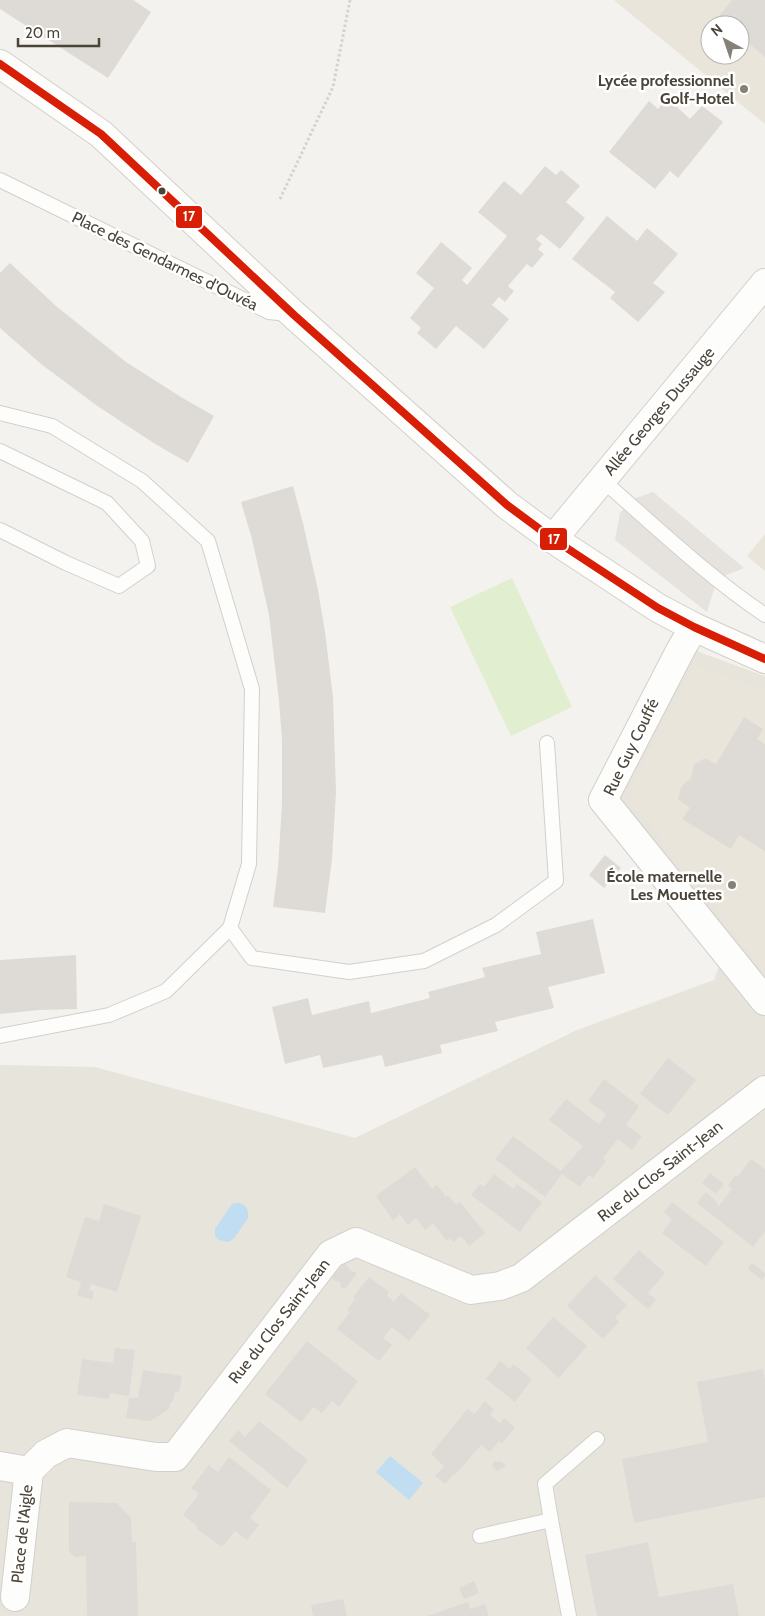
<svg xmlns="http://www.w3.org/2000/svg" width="765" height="1616" viewBox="0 0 765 1616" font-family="Cabin,sans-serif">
	<rect width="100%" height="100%" fill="#f4f2ee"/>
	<polygon fill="#e7e4dc" points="672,642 765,676 765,1616 0,1616 0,1065 95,1067 355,1138 577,1030 714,980 720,963 588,802"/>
	<g fill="#eae5da" fill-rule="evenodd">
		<path d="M614,0H765V124ZM710,25H740V55H710Z"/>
		<polygon points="765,534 765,571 747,556"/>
		<polygon points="695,665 765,690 765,971 631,800 630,788"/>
	</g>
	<polygon fill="#e1eecf" points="512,578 572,707 511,736 450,607"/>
	<polygon fill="#e6e3df" points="653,492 744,568 722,577 714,589 707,612 615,540 620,513 633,499"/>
	<g fill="#c0ddf1">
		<path d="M237,1203C246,1204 249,1209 248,1218L235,1237L229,1242L219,1240L215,1236V1229L232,1204Z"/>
		<polygon points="390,1456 423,1483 409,1500 376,1472"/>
	</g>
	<g fill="#dedbd6">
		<polygon points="0,0 133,0 151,12 108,78 0,9"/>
		<polygon points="732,0 765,0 765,57 740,36 740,25 726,25 717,18"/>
		<polygon points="667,98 690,119 702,106 723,122 678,178 670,171 655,189 609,152 649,101 658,109"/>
		<polygon points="545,166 556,175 561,170 580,186 566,202 585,218 560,249 541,234 536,239 542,244 538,249 544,254 532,268 527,264 508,286 514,291 505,302 499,297 492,305 509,319 484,349 456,326 436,349 417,333 421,328 410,318 434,288 416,273 441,242 472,268 462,280 467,285 507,236 478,212 504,181 521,195"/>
		<polygon points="607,216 637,241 647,228 678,254 653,283 665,292 638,322 610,298 615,292 572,259"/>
		<polygon points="10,263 56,306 126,362 181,397 214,416 188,463 152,442 96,405 41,364 0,328 0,273"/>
		<polygon points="293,486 303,523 318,590 325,632 333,697 336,792 332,859 325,913 273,907 278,868 282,803 282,740 279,701 269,615 252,539 241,502"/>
		<polygon points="744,717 763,729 757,739 765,744 765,851 739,835 731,849 682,819 690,808 678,799 681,787 691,778 694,765 705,758 716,764"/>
		<polygon points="605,855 621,868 604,888 589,875"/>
		<polygon points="593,919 605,973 548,987 554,1008 495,1022 498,1031 440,1045 442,1053 385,1067 382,1055 323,1068 320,1055 285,1064 272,1007 308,998 312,1015 369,1001 371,1013 430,998 428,992 485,977 482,968 541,954 536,932"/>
		<polygon points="76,955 77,1009 39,1010 0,1014 0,960"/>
		<polygon points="668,1058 696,1080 668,1115 640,1094"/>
		<polygon points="604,1079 639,1106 626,1125 642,1136 632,1150 618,1139 603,1158 606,1161 593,1178 589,1175 580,1187 562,1174 545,1197 495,1159 513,1136 561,1171 583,1146 549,1120 566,1099 599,1124 606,1114 588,1101"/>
		<polygon points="751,1159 765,1169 765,1231 753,1247 697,1203 706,1192 717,1202 716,1203 719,1206 732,1189 728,1186 735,1175 737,1177"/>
		<polygon points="415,1167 432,1189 437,1185 446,1197 448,1195 456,1205 460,1202 485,1233 469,1246 461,1236 453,1242 450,1238 447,1241 433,1223 425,1230 416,1218 408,1225 400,1214 393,1220 376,1196"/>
		<polygon points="710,1173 724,1184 716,1194 702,1183"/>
		<polygon points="494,1174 513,1189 517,1184 542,1202 520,1232 471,1195 480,1184 484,1187"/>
		<polygon points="672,1202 724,1242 706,1266 662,1233 672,1219 664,1212"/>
		<polygon points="104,1204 141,1216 117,1292 91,1284 89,1290 94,1292 92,1300 77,1295 81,1282 66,1277 85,1217 99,1221"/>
		<polygon points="639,1250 665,1273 648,1293 656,1300 648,1309 613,1279"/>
		<polygon points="344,1263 351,1271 357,1273 345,1289 340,1286 341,1283 338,1281 336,1282 332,1278"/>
		<polygon points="752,1263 765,1273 765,1276 762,1280 748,1269"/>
		<polygon points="595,1275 627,1305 615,1318 619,1322 603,1339 567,1306"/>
		<polygon points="369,1277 389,1292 387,1296 394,1302 401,1293 430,1315 409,1341 392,1327 383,1338 392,1345 379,1361 337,1329 350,1312 347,1310 355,1299 353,1297"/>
		<polygon points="553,1317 587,1346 559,1378 526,1348"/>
		<polygon points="307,1341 358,1381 339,1407 332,1401 322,1413 313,1407 301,1422 265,1394"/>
		<polygon points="115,1348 135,1350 129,1396 110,1393 109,1399 77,1395 82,1359 113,1363"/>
		<polygon points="500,1361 510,1369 513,1364 532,1379 515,1402 486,1379"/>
		<polygon points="763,1369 765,1379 765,1497 634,1523 622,1459 708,1442 697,1382"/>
		<polygon points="143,1370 182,1376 179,1393 175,1391 173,1402 171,1402 169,1409 150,1421 126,1418 129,1398 138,1398"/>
		<polygon points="485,1401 494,1410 490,1415 500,1423 504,1418 515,1428 502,1443 499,1441 490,1452 481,1445 455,1475 454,1474 445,1484 435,1476 444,1466 431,1454 468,1408 474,1414"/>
		<polygon points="259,1421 308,1460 287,1488 229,1441 238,1430 245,1437"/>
		<polygon points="229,1457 271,1490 250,1518 259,1525 247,1540 235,1531 222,1547 196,1528 197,1526 183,1515 199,1494 191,1488 209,1465 218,1472"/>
		<polygon points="495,1461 502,1462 506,1466 497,1471 492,1466"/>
		<polygon points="69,1502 117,1503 131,1518 132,1542 136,1542 138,1616 87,1616 86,1556 75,1557 69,1551"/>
		<polygon points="648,1542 659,1597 733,1584 739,1616 597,1616 585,1555"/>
		<polygon points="474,1581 479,1593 464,1599 459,1588"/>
		<polygon points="343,1599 347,1616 313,1616 311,1605"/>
		<polygon points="468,1602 470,1609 485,1604 489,1616 427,1616"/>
	</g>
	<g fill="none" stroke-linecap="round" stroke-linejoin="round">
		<defs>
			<g id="lane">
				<polyline points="0,180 269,312 288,314"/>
				<polyline points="0,413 52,426 142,481 208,541 252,689 249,864 230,928 252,958 349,972 424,961 496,925 556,881 547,743"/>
				<polyline points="0,451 107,503 142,541 148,566 119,586 66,563 0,530"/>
				<path d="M601,479C655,526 706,575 765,615"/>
				<polyline points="0,1036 109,1015 166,991 230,928"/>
				<polyline points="551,1520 545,1484 597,1439"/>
				<polyline points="480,1536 551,1520 569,1616"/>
			</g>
			<g id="street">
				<polyline points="0,64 101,134 294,315 507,505 553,539 658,608 694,627 765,659"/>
				<polyline points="553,539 765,283"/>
				<polyline points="694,627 681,649 603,800 765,1001"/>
				<polyline points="0,1466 29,1471"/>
				<polyline points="29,1471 46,1454 67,1443 156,1457 175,1457 331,1254 356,1242 471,1290 500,1286 521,1278 765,1090"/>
				<polyline points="15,1597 29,1471"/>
			</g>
		</defs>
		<use href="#lane" stroke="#d2d0cb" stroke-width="16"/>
		<use href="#street" stroke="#d2d0cb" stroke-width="30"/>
		<polyline stroke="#d3d2cc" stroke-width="3" stroke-dasharray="2.5 2.5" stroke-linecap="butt" points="280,199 333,87 350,0"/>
		<use href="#lane" stroke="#fdfdfc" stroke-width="14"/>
		<use href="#street" stroke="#fdfdfc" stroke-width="28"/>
		<defs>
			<polyline id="bus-1" points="0,64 101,134 294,315 507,505 553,539 658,608 694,627 765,659"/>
		</defs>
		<use href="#bus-1" stroke="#fff" stroke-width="11"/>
		<use href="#bus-1" stroke="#d81e04" stroke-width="8"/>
	</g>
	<g fill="#868178" stroke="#fff" stroke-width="2">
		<circle cx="744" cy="89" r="5"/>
		<circle cx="732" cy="885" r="5"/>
	</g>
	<circle fill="#4b4439" stroke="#fff" stroke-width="2" cx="162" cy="191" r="4.5"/>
	<g text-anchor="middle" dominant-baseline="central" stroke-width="5" stroke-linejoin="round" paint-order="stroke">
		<g font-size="16" font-weight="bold" fill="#4b4439" stroke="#fff" text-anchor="end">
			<text x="734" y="80">Lycée professionnel<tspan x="734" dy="18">Golf-Hotel</tspan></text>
			<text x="722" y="876">École maternelle<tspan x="722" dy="18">Les Mouettes</tspan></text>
		</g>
		<g font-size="16" fill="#4b4439" stroke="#fff">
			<text transform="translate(165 261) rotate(26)">Place des Gendarmes d'Ouvéa</text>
			<text transform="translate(659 411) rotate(-50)">Allée Georges Dussauge</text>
			<text transform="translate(631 747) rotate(-64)">Rue Guy Couffé</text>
			<text transform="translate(660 1171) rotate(-38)">Rue du Clos Saint-Jean</text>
			<text transform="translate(279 1321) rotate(-52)">Rue du Clos Saint-Jean</text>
			<text transform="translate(22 1534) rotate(-84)">Place de l'Aigle</text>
		</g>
	</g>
	<g stroke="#fff" stroke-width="2">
		<rect x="175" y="205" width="28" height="24" rx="5" fill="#d81e04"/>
		<rect x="539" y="527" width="29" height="24" rx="5" fill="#d81e04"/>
	</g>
	<g font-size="14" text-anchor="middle" font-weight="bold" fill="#fff">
		<text x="189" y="221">17</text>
		<text x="554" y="544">17</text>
	</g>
	<g transform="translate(725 40) rotate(320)"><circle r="24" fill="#ffffff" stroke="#b7b4b0"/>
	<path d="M0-4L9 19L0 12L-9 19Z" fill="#868178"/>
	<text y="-8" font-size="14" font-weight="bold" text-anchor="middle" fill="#4b4439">N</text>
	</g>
	<path d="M18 38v8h81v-8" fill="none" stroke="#4b4439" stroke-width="2.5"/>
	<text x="25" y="38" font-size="15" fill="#4b4439" stroke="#ffffff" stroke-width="4" paint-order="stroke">20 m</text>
</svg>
